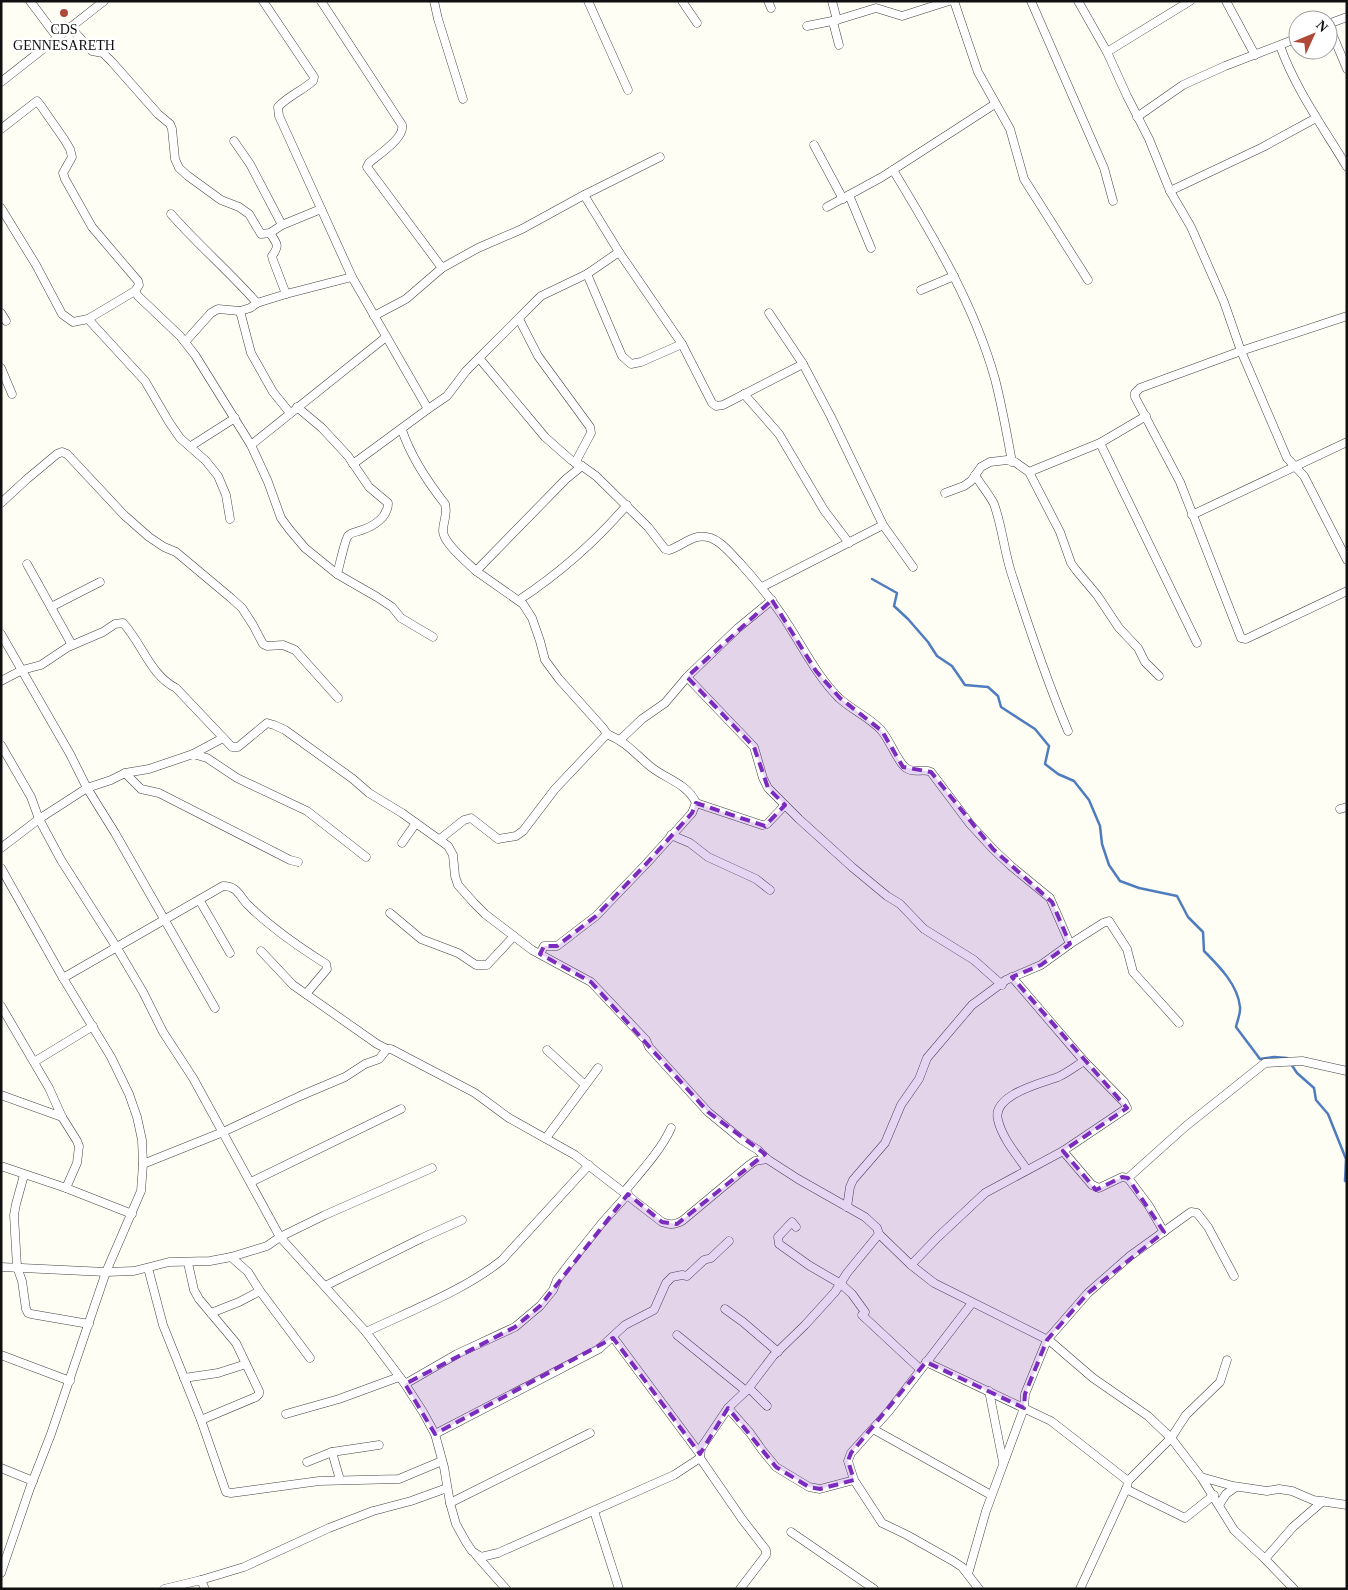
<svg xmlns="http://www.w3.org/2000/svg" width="1348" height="1590" viewBox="0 0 1348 1590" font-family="Georgia,serif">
	<rect width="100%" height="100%" fill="#fefef5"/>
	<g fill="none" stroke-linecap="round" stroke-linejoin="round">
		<path stroke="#4f7cbe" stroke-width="2.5" d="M872,579L897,593L894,606L908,619L928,642L937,656L952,666L965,685L988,687L998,696L1001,707L1035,729L1049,746L1045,764L1058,774L1074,781L1089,800L1100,826L1102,844L1109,865L1120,881L1139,888L1177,896L1188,917L1203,932L1204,951C1219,966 1238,985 1240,1007C1241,1013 1237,1021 1236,1027L1260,1059L1274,1057L1287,1058L1297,1073L1314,1088L1316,1100L1328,1114L1346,1159L1345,1181L1347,1182"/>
		<defs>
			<g id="street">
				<polyline points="30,1 57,37"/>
				<path d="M263,1L314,77L313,81C302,91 288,96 278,107L279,116L352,277L428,409L447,396L466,371L541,296L587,274L619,252"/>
				<path d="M321,1L402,125C405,138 379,154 369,163L367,167L442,268"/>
				<polyline points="434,1 438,19 463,99"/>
				<polyline points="588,1 628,90"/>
				<polyline points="682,1 697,23"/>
				<polyline points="768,1 771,8"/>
				<polyline points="832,1 837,20 876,8 902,16 949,1"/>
				<polyline points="954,1 978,72 1010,129 1024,179 1088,280"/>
				<polyline points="1031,1 1104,168 1113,201"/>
				<polyline points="1078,1 1107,52 1127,96 1149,139 1170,191 1191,227 1224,302 1241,351 1287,458 1304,476 1347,560"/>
				<polyline points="1226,1 1255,55"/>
				<polyline points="833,22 839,45"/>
				<polyline points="1328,24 1347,69"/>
				<polyline points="1328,24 1347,17"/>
				<polyline points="807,26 837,20"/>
				<polyline points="70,27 92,51 103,53 112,62 158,114 170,124 172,129 175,159 179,168 188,176 221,200 239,207 249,214 261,234 270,233 282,225 321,209"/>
				<path d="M1280,46C1296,90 1323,127 1347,167"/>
				<polyline points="1107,52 1190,1"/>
				<polyline points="1,82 104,1"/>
				<polyline points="1137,117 1183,85 1225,66 1298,38"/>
				<polyline points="1,129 37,101 41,106 64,139 70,149 72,157 63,173 65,179 92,227 138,281 139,285 135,291 138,296 180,336 195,355 251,445 268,482 281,518 289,529 305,548 337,574"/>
				<polyline points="234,141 250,164 282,225"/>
				<polyline points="814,145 843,199"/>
				<path d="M893,170C933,236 974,304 995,379C1002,406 1007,434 1012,462"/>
				<polyline points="1170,191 1263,147 1316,118"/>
				<polyline points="584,195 660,157"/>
				<polyline points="849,195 871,248"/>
				<polyline points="827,207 882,177 995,104"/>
				<polyline points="1,208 36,265 62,314 73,322 88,319 145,381 169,422 180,438 206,461 218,476 226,495 230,519"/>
				<path d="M171,214C198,245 230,272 257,303"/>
				<path d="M270,233C277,244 280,245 272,256L273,260L286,294"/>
				<polyline points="587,274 622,356 631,364 641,362 682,344"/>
				<polyline points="921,290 954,276"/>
				<polyline points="240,311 251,353 273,392 290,413"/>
				<polyline points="1,313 6,321"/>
				<polyline points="769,313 803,364 831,417 883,525 913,567"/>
				<polyline points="374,316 406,299 442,268 478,248 522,229 584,195 619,252 682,344 712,403 716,406 723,405 803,364"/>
				<polyline points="1347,316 1241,351 1140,388 1135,393 1135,397 1180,482 1241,638 1246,639 1347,591"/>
				<polyline points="88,319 135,291"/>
				<polyline points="519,319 538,356 590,427 591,433 575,463"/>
				<polyline points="185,342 211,313 218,309 240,311 250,308 257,303 286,294 352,277"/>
				<path d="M479,358L545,437L571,460L582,466L596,476L648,527L665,549L669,550C685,545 693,532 711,538C722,542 732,555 740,563C758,583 775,603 789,626C805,651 818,677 839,698C852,710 869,717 881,730C890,740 898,763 906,768C914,774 923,768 931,772L970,824L993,849L1011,866L1050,898L1070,944"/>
				<polyline points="1,368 12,394"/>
				<polyline points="744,394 779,434 824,510 849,543"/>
				<path d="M297,407L322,428L348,456L369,487L388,503C388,517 374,526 362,530C357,532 351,532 348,536C345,539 339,568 337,574L377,597L392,607L401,618L433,637"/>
				<path d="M402,430C411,457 427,481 445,504C448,515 443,521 443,531C443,543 468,563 476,571"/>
				<polyline points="1100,443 1197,643"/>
				<polyline points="251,445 386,337"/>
				<polyline points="191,446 235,418"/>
				<polyline points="353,464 428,409"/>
				<polyline points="1029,472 1060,532 1071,563 1076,570 1097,595 1119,628 1138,648 1145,662 1159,676"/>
				<path d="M975,475C981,485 989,494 994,504C1002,526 1004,550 1011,572C1028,625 1046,679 1068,731"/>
				<polyline points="945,493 964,486 971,481 981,467 990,462 1007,460 1015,462 1029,472 1100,443 1146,416"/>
				<polyline points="1,503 27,479 57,454 62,452 67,454 124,515 149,537 164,547 176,552 231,598 242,608 253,625 263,644 267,646 283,645 295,650 338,698"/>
				<polyline points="1192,515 1347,442"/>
				<polyline points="27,564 72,645"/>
				<polyline points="762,587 883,525"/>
				<path d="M519,600C560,573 595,542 627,505"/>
				<polyline points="51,607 100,582"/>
				<polyline points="1,634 70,754 87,788 115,833 215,1008"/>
				<polyline points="687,677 754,747 763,778 768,788 799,819 852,867 887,896 900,904 924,929 974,960 1002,985"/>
				<path d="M1,681L22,670L41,665L68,647L103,632L115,624L123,623C142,643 150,675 176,688L232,747H238L267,723L274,725L285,730L353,779L369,793L402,813L448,846L453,855L455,876L458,885L474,903L485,914L532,950L591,982L646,1040L649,1047L708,1112L742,1140L758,1150L767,1159L798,1179L865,1217L877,1228L879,1234L911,1265L934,1283L1050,1341L1093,1378L1148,1416L1171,1438L1201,1477L1234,1530L1265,1559L1294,1589"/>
				<polyline points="620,740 642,719 665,703 687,677 738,628 772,600"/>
				<polyline points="1,745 31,797 39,819 61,860 117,948 143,992 163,1032 193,1078 280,1237 366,1332 405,1384 423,1412 435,1434 444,1467 450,1503 456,1524 466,1542 472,1551 481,1557 498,1553 674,1475 700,1458 701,1448 728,1408 748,1389 773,1356 805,1325 835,1292 847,1273 879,1234"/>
				<polyline points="193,754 223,738"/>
				<polyline points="125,773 141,789 159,793 290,860 298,862"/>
				<polyline points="696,803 762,825 767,824 785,805"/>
				<polyline points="1340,809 1347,807"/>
				<polyline points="671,835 690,843 708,857 756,879 770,890"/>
				<polyline points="440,839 464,820 471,818 498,839 516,836 523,831 555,789 607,734 603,728 559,679 545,660 540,641 532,618 523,604 476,571 566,479 582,466"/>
				<polyline points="402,843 416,823"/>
				<polyline points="1,848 39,819 87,788 111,780 125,773 149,769 193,754 207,758 237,778 307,811 366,857"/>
				<polyline points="1,868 63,978 111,1057 129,1094 137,1117 142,1140 143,1164 141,1191 106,1272 51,1434 30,1488 1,1573"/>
				<polyline points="200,901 230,953"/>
				<polyline points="390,913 421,939 458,953 476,965 487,965 514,936"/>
				<path d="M261,951L293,985L377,1044L387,1049H391L475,1093L509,1118L575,1155L662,1222C670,1225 674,1225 682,1221L748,1166L755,1161L767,1159"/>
				<path d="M540,954L544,946H557L596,916L647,863L692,813L696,803C688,784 666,779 651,767C634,753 628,743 607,734"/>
				<path d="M63,978L223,886C237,886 239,895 247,904C269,926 299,947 326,964L327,969L306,994"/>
				<polyline points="1,1006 49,1088 62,1117 77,1141 79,1146 77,1163 66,1188"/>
				<polyline points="547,1050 585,1085"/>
				<polyline points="34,1062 93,1026"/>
				<polyline points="1,1095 62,1117"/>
				<polyline points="546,1138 598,1068"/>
				<polyline points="1063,1151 1092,1185 1099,1188 1122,1177 1128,1178 1186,1126 1265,1063 1302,1061 1347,1071"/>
				<polyline points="143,1164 223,1132 300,1096 345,1077 365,1064 379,1059 387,1049"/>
				<polyline points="1,1166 66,1188 132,1214"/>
				<path d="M1027,1170C1017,1155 1002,1138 998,1120C991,1095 1042,1083 1058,1077C1067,1073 1076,1066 1084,1061"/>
				<polyline points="24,1175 16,1204 14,1215 17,1267 22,1281 26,1309 28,1313 31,1314 89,1324"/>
				<polyline points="1128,1178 1149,1206 1164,1232"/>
				<polyline points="251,1182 401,1109"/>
				<path d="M624,1192C639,1174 662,1149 671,1128"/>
				<polyline points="847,1207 850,1187 853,1180 885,1143 901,1105 919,1079 927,1058 972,1005 1006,980 1041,965 1070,944 1103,923 1109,921 1127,949 1133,972 1179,1023"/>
				<polyline points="796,1227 792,1222 778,1237 779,1244 810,1266 841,1284 852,1294 865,1312 862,1315 920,1369"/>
				<polyline points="231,1257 248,1272 260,1291 310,1358"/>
				<polyline points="188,1263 194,1290 199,1299 236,1343 259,1391 259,1394 256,1397 201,1420"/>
				<polyline points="911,1265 938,1237 985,1193 1063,1151 1127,1108 1124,1102 1084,1061 1012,977"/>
				<polyline points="1,1267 106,1272 134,1271 169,1262 210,1261 231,1257 267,1246 280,1237 325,1215 432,1168"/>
				<polyline points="148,1268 163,1325 201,1420 226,1492 231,1493 319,1481 399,1479 442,1461"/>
				<polyline points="325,1286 422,1238 462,1220"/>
				<polyline points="972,1303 889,1411 851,1453 848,1461 854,1480 882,1523 907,1535 953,1561 962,1567 979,1589"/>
				<polyline points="725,1309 743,1322 778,1352"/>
				<polyline points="211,1313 239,1302 260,1291"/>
				<path d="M366,1332C410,1311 465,1290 502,1260L589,1165"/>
				<polyline points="677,1335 746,1391"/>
				<polyline points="613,1337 700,1454"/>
				<polyline points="1,1355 70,1381"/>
				<polyline points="926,1362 1051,1421 1128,1481 1127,1487 1080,1589"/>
				<polyline points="184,1378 218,1373 246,1364"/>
				<polyline points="405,1384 457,1354 515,1327 540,1306 553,1290 557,1280 570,1263 602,1223 628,1194"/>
				<polyline points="749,1388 767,1406"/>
				<polyline points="989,1391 1003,1462"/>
				<polyline points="728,1408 750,1433 762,1450 776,1467 809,1487 820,1489 854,1480"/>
				<polyline points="286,1414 339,1399 399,1377"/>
				<polyline points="873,1429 991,1495"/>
				<polyline points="435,1434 599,1349 625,1325 654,1310 666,1283 672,1277 682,1275 687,1276 704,1260 711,1258 729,1241"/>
				<polyline points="332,1452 340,1480"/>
				<polyline points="700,1458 742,1519 766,1550 766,1555 740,1589"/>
				<polyline points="307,1462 332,1452 379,1445"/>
				<polyline points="1,1468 33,1481"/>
				<polyline points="1201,1477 1233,1486 1267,1491 1279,1489 1292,1491 1313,1500 1347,1505"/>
				<polyline points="1128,1481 1171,1438 1186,1415 1220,1382 1227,1360"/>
				<polyline points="1126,1489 1185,1518 1214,1495"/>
				<polyline points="450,1503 590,1433"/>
				<polyline points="1219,1505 1226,1494 1236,1487"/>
				<polyline points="594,1511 619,1589"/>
				<polyline points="791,1532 874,1589"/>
				<polyline points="476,1555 506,1589"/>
				<polyline points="1265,1559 1293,1527 1323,1501"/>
				<polyline points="968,1574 986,1511 1024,1408 1025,1394 1047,1340 1088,1293 1130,1256 1191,1212 1197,1213 1208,1227 1234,1276"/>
				<polyline points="201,1580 244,1567 329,1528 373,1511 411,1501 447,1488"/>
				<polyline points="164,1589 201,1580 205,1589"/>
			</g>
		</defs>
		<use href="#street" stroke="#434343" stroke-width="9"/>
		<use href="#street" stroke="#fff" stroke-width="8"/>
	</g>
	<path fill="#7b2cbf" fill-opacity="0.2" stroke="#7b2cbf" stroke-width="4" stroke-dasharray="10 6" stroke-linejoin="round" d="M772,600L816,671L840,698L882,731L903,767L931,772L993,849L1052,902L1070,944L1041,965L1012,977L1127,1108L1063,1151L1096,1190L1122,1177L1128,1178L1164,1232L1088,1293L1047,1340L1025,1394L1024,1408L926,1362L851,1453L848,1461L854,1480L820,1489L809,1487L776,1467L728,1408L700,1454L613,1338L435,1434L405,1384L515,1327L540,1306L628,1194L662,1222L677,1224L765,1154L708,1112L591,982L540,954L544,946H557L596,916L647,863L692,813L696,803L765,826L785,805L768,788L754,747L687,677Z"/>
	<circle fill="#b04a38" stroke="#fff" stroke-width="2" cx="64" cy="13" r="5"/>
	<g text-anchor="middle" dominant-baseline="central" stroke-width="5" stroke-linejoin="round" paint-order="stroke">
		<g font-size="14" fill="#101010" stroke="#fff">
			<text x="64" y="29">CDS<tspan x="64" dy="16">GENNESARETH</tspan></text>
		</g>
	</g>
	<rect width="1348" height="1590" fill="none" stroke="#101010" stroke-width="5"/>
	<g transform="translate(1313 35) rotate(46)"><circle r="24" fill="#ffffff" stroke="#9f9f9f"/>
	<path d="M0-4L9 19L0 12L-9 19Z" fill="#b04a38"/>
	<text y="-8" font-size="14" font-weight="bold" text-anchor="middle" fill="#101010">N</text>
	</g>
</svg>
